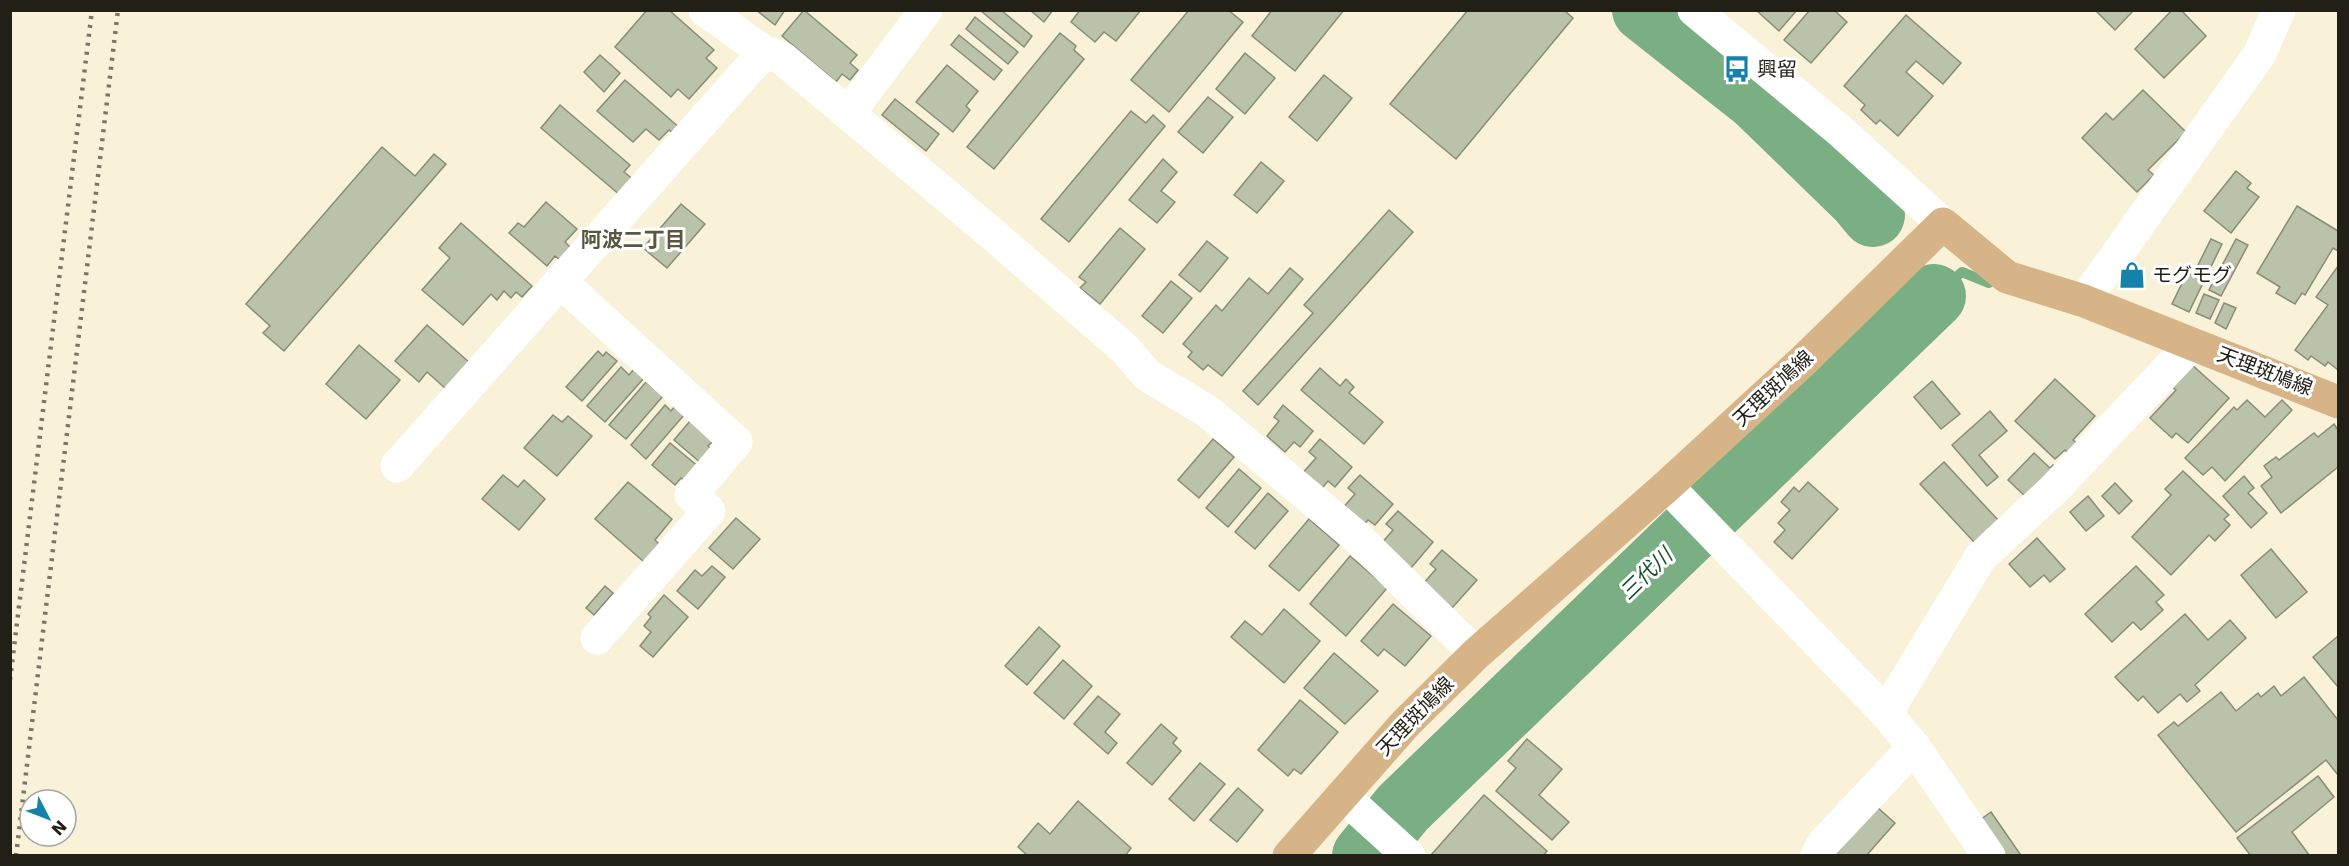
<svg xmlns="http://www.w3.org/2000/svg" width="2349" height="866" viewBox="0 0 2349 866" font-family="'DejaVu Sans','Noto Sans JP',sans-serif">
	<rect width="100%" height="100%" fill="#f9f2d9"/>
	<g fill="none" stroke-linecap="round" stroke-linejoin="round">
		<polyline stroke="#7aae83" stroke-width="10" points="1934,296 1962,272 1989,283"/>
		<g stroke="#7aae83" stroke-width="64">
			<polyline points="1644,10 1758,100 1859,198 1873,215"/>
			<polyline points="1364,856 1403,808 1934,296"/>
		</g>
	</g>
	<g fill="#bac2aa" stroke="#868e77" stroke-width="1.5">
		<polygon points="647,10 669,10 714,50 706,58 717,68 689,99 678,89 671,97 615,47"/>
		<polygon points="756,10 785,10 775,25"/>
		<polygon points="804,10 857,55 850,63 858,70 850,80 842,74 836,82 782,36"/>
		<polygon points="1001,10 1032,36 1024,47 981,11"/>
		<polygon points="1030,10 1053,10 1044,22"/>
		<polygon points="1080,10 1141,10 1116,41 1104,32 1095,42 1071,22"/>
		<polygon points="1189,10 1228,10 1243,22 1169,112 1131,80"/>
		<polygon points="1272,10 1344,10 1295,71 1252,36"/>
		<polygon points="1468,10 1564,10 1573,18 1456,159 1390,104"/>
		<polygon points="1756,10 1797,10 1779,31"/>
		<polygon points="1810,10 1834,10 1847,22 1811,63 1784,40"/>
		<polygon points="2095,10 2134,10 2115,30"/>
		<polygon points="2172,10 2181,10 2206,36 2164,78 2135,49"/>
		<polygon points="1906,15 1961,63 1943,84 1916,61 1906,72 1933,96 1898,136 1880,120 1876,124 1861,110 1865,105 1844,86"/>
		<polygon points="975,17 1018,52 1008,64 966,29"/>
		<polygon points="1060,33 1076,46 1074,50 1084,59 994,169 967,147"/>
		<polygon points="959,35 1002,70 994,80 951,45"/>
		<polygon points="1245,53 1275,78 1245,114 1216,89"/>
		<polygon points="600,55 620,73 604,92 584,72"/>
		<polygon points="947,65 978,91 966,106 970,110 953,132 916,102"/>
		<polygon points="1324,75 1352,98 1317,141 1289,117"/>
		<polygon points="625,80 681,129 675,135 669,130 659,140 646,129 633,142 597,111"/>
		<polygon points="2143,90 2186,132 2148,170 2154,175 2137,192 2082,138 2106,113 2113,120"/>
		<polygon points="1208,97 1233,117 1203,153 1178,132"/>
		<polygon points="895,99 939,134 926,151 882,115"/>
		<polygon points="560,105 630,165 624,172 634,180 621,196 541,128"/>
		<polygon points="1131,111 1146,123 1153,115 1165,126 1069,242 1041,219"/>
		<polygon points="382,147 415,176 434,154 446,164 284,351 263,333 270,326 246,304"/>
		<polygon points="1163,159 1177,172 1161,191 1175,202 1157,223 1129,200"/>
		<polygon points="1261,162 1284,181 1257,213 1234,195"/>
		<polygon points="2236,171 2251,183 2247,188 2259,197 2231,233 2204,211"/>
		<polygon points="546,202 577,229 565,242 571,248 560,260 555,256 547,266 509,233 518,223 524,227"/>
		<polygon points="681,204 705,224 667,268 643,248"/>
		<polygon points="2297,206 2338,231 2338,251 2333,248 2305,295 2302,293 2295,304 2276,293 2280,287 2257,273"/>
		<polygon points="1389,210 1413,232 1258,405 1243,391 1313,313 1304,305"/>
		<polygon points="461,223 532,286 522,297 516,292 511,298 504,291 497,300 491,294 463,325 422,290 450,258 439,248"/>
		<polygon points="1120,228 1145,249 1100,304 1080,288 1086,282 1079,277"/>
		<polygon points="2211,239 2222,244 2189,312 2172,304 2187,273 2193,275"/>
		<polygon points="2236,239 2248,245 2221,296 2209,290"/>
		<polygon points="1207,241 1228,258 1200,292 1179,275"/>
		<polygon points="2338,266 2338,370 2328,362 2325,366 2311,356 2308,360 2295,350 2328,305 2316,297"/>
		<polygon points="1290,268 1303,279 1222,376 1208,365 1203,370 1188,357 1192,352 1183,344 1216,305 1222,311 1249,278 1268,294"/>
		<polygon points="1171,281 1192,298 1163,333 1142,316"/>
		<polygon points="2204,294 2219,300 2210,319 2196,313"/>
		<polygon points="2224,303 2236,308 2226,329 2215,323"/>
		<polygon points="427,325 470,363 446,389 427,372 419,382 395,361"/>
		<polygon points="359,345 400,380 366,419 326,384"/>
		<polygon points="598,351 603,356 606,352 617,361 582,401 566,387"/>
		<polygon points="2191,364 2229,398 2188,443 2176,433 2172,438 2150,418 2176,390 2171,386"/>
		<polygon points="621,367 629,375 634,369 644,378 605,422 587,406"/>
		<polygon points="1320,368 1340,386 1346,379 1354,387 1349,393 1383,422 1364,444 1301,390"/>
		<polygon points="2055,379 2095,416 2073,440 2079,445 2070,455 2065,450 2055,459 2015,421"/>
		<polygon points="1932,381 1960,414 1941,429 1914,397"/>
		<polygon points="646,382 663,396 626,439 609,425"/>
		<polygon points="2247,400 2265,417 2282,400 2292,410 2225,481 2212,467 2203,475 2185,458 2234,407 2237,410"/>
		<polygon points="665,405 671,411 675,406 684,415 646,459 631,445"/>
		<polygon points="1283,405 1313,431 1300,447 1294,442 1285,452 1267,436 1279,421 1274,417"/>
		<polygon points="1990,411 2007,431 1979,455 1998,477 1987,486 1952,445"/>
		<polygon points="553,415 562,422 568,416 592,436 557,476 524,448"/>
		<polygon points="690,421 713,441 708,446 713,451 702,464 674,440"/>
		<polygon points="2334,424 2338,430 2338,467 2281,513 2261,486 2272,477 2264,466 2276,457 2279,460 2314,433 2318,437"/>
		<polygon points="1213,439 1234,457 1199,498 1178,480"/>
		<polygon points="1320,439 1352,467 1335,487 1328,481 1319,492 1300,476 1316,458 1309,452"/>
		<polygon points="670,443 699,467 686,482 681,478 675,485 652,465"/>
		<polygon points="2034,453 2050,468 2053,465 2057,468 2028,499 2008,480"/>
		<polygon points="1944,462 1998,520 1974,542 1920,484"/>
		<polygon points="1239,469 1261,488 1228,527 1206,508"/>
		<polygon points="2183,471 2229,515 2224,519 2230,525 2215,541 2209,535 2171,575 2132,537 2171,495 2165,489"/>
		<polygon points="503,475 518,487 524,480 545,499 519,530 482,499"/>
		<polygon points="1360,475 1393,504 1375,525 1368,520 1361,528 1341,510 1355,494 1348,488"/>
		<polygon points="2244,476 2254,488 2248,493 2267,513 2251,528 2223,496"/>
		<polygon points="628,482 672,519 655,540 659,544 644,562 595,519"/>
		<polygon points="1808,482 1838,509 1792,559 1774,542 1785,530 1778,523 1790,510 1781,502 1794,487 1799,492"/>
		<polygon points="2115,483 2132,501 2119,514 2102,496"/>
		<polygon points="1268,493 1288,511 1255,549 1235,532"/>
		<polygon points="2088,496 2104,516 2086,531 2070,512"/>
		<polygon points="1398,511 1433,542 1411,568 1379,546 1393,530 1386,524"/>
		<polygon points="736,518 760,539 733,569 709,548"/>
		<polygon points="1309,519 1339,545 1299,591 1269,566"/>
		<polygon points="2037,538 2065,569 2050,582 2044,575 2030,587 2009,564"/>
		<polygon points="2271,549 2307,592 2276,618 2241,575"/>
		<polygon points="1442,550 1477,580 1452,608 1423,584 1436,569 1430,564"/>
		<polygon points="1350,556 1387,588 1346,636 1310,604"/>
		<polygon points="712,566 725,577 698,609 677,591 695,570 702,576"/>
		<polygon points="2136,566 2164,595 2156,602 2163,610 2141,630 2133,622 2112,642 2085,614"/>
		<polygon points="605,586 613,593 594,615 586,608"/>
		<polygon points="664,595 688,617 653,657 640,646 651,632 644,626 651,617 648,614"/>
		<polygon points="1393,604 1431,636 1405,666 1384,649 1378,656 1361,641"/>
		<polygon points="1284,609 1320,641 1284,683 1231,637 1245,621 1262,635"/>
		<polygon points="2185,614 2208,640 2230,620 2246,638 2195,685 2200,691 2187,702 2180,694 2158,713 2143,696 2138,701 2115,677"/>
		<polygon points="1039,627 1060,646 1027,685 1005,666"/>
		<polygon points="2338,636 2338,687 2313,657"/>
		<polygon points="1334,653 1378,691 1345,724 1304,688"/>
		<polygon points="1063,660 1092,686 1064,719 1034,693"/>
		<polygon points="2304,677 2338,720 2338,775 2326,760 2236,832 2158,735 2174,722 2178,726 2221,692 2236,711 2258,693 2261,697 2274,686 2281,696"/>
		<polygon points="1098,696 1120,714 1105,732 1117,743 1108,754 1074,724"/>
		<polygon points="1300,700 1338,732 1301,774 1294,769 1288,776 1258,750"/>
		<polygon points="1161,724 1177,738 1173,743 1181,751 1152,785 1127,763"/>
		<polygon points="1527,739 1562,769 1539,795 1569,822 1552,840 1496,791 1516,768 1508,761"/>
		<polygon points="1200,763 1225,784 1194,821 1169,799"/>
		<polygon points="2318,776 2334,797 2292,832 2310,856 2251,856 2237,838"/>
		<polygon points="1238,788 1263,810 1237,842 1210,820"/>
		<polygon points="1484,795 1547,851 1543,856 1431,855"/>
		<polygon points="1078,801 1131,848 1125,856 1028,856 1018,847 1038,823 1050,834"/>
		<polygon points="1877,807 1895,823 1866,856 1834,856"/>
		<polygon points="1991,812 2020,854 2018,856 2005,856 1980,820"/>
	</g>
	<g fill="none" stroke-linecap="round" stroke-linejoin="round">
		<g stroke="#fff" stroke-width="33">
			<polyline points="705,10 764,52"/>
			<polyline points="1694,10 1839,130 1943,224"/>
			<polyline points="849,113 926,10"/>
			<polyline points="560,281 736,442 691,495 709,511 597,638"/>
			<polyline points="2084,301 2259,55 2279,10"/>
			<polyline points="397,466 764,52 782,58 990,232 1126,350 1147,375 1207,411 1358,538 1476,654"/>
			<polyline points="1667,486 1886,713 1914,747 1989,856"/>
			<polyline points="1886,713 1980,558 2053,490 2193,343"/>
			<polyline points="1343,796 1409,856"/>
			<polyline points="1817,856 1823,844 1914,747"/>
		</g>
		<polyline stroke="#d7b488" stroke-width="33" points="1289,856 1406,723 1476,654 1667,486 1803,361 1943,224 2007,277 2084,301 2338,402"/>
		<g stroke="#7a7666" stroke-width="4.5" stroke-dasharray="3 6" stroke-linecap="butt">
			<polyline points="10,680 92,10"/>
			<polyline points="16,856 118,10"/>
		</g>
	</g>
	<defs>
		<symbol id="bus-bare" viewBox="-9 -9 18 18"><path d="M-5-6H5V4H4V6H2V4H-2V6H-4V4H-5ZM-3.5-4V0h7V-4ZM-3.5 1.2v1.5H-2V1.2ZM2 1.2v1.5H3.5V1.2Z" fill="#1582aa" stroke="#fff" stroke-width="2.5" paint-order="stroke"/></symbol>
		<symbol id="shop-bare" viewBox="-9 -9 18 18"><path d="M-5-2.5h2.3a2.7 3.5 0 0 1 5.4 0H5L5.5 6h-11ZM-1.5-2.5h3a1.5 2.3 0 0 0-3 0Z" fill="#1582aa" stroke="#fff" stroke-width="2.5" paint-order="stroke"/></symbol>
	</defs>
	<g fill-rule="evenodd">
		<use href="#bus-bare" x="1718" y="50" width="38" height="38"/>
		<use href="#shop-bare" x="2113" y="256" width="38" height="38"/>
	</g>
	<g text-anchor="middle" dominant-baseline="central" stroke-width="6" stroke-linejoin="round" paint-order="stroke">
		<g font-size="20" fill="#211f16" stroke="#fff" text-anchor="start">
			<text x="1757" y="69">興留</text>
			<text x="2152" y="275">モグモグ</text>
		</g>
		<g font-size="20" fill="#211f16" stroke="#fff">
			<text transform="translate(2265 371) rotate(21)">天理斑鳩線</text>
			<text transform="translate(1773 388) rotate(-43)">天理斑鳩線</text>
			<text transform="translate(1415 716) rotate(-46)">天理斑鳩線</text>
		</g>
		<g font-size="21" font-weight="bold" fill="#5b5640" stroke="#fff">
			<text x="633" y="240">阿波二丁目</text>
		</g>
		<g font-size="21" font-style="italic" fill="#175128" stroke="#fff">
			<text transform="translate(1646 574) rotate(-44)">三代川</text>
		</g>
	</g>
	<rect width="2349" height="866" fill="none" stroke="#211f16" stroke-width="24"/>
	<g transform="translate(48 818) rotate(132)"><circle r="28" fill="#ffffff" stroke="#a6a5a2" stroke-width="1.5"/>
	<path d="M0-4.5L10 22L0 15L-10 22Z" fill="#1582aa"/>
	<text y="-9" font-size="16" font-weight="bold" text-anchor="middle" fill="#211f16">N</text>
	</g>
</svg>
